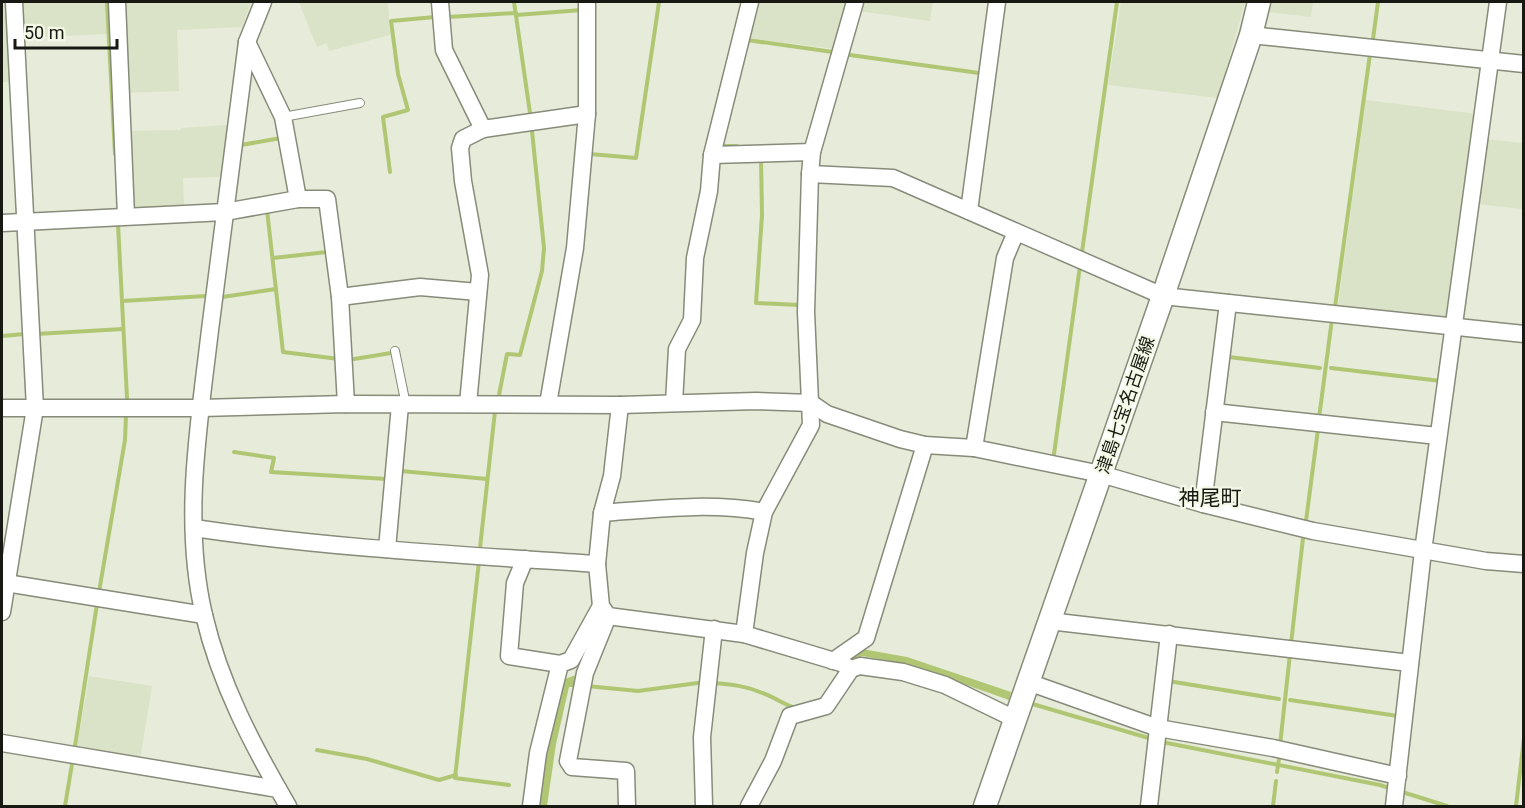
<svg xmlns="http://www.w3.org/2000/svg" width="1525" height="808" viewBox="0 0 1525 808" font-family="Roboto,'Noto Sans JP',sans-serif">
	<rect width="100%" height="100%" fill="#e6ecd9"/>
	<g fill="#dae2c7">
		<polygon points="2,2 7,2 12,82 2,82"/>
		<polygon points="19,2 106,2 108,34 21,38"/>
		<polygon points="121,2 251,2 242,27 177,30 179,91 124,93"/>
		<polygon points="299,2 388,2 390,35 329,51 327,43 317,47"/>
		<polygon points="760,2 849,2 835,49 750,38"/>
		<polygon points="860,2 933,2 930,21 858,11"/>
		<polygon points="1121,2 1245,2 1218,98 1108,85"/>
		<polygon points="1271,2 1313,2 1311,17 1268,12"/>
		<polygon points="1366,100 1477,114 1452,311 1446,316 1338,305"/>
		<polygon points="227,125 221,177 183,178 184,206 135,209 129,203 126,131 180,130 181,128"/>
		<polygon points="1485,139 1523,143 1523,209 1476,204"/>
		<polygon points="89,676 152,686 140,759 77,748"/>
	</g>
	<g fill="#b0c673">
		<polygon points="599,620 579,687 569,687 556,744 547,806 537,806 562,680 576,675"/>
		<polygon points="862,649 907,657 1011,692 1009,700 907,664 862,656 852,661 849,658"/>
	</g>
	<g fill="none" stroke-linecap="round" stroke-linejoin="round">
		<g stroke="#b0c673" stroke-width="4">
			<polyline points="107,2 115,154"/>
			<polyline points="514,2 530,113"/>
			<polyline points="516,15 582,10"/>
			<polyline points="448,17 516,13"/>
			<polyline points="1373,39 1378,2"/>
			<polyline points="747,40 833,52"/>
			<polyline points="850,55 979,73"/>
			<polyline points="721,144 722,146 737,146"/>
			<polyline points="241,149 241,145 281,138"/>
			<polyline points="590,154 636,158 659,2"/>
			<polyline points="761,159 762,215 756,303 800,305"/>
			<polyline points="390,172 383,117 408,110 398,74 391,21 435,17"/>
			<polyline points="267,210 283,352 339,359"/>
			<polyline points="118,224 127,398"/>
			<polyline points="1082,252 1117,2"/>
			<polyline points="273,258 327,252"/>
			<polyline points="222,297 276,289"/>
			<polyline points="122,301 206,296"/>
			<polyline points="1335,307 1370,54"/>
			<polyline points="36,334 123,329"/>
			<polyline points="2,336 24,334"/>
			<polyline points="1229,357 1320,368"/>
			<polyline points="348,360 391,353"/>
			<polyline points="1331,368 1441,381"/>
			<polyline points="499,395 507,354 520,355 542,271 544,248 532,131"/>
			<polyline points="1319,418 1332,319"/>
			<polyline points="234,452 274,458 271,472 387,479"/>
			<polyline points="1054,454 1080,266"/>
			<polyline points="401,471 487,479"/>
			<polyline points="1306,521 1318,429"/>
			<polyline points="480,548 495,411"/>
			<polyline points="479,561 455,778 509,785"/>
			<polyline points="99,592 125,440 126,415"/>
			<polyline points="1291,644 1303,538"/>
			<polyline points="1168,681 1279,699"/>
			<path d="M712,683C731,684 747,686 765,694C776,698 784,705 796,708"/>
			<polyline points="587,686 638,691 705,682"/>
			<polyline points="1290,700 1398,716"/>
			<polyline points="1029,703 1152,739"/>
			<polyline points="1162,742 1380,785 1392,789"/>
			<polyline points="1280,745 1290,654"/>
			<polyline points="75,746 97,604"/>
			<polyline points="317,750 367,759 439,780 456,775"/>
			<polyline points="1277,772 1279,759"/>
			<polyline points="1399,791 1447,806"/>
			<polyline points="65,806 72,764"/>
			<polyline points="1273,806 1276,781"/>
			<polyline points="1516,806 1524,738"/>
		</g>
		<defs>
			<g id="lane">
				<polyline points="283,117 360,103"/>
				<polyline points="395,351 406,405"/>
			</g>
			<g id="street">
				<polyline points="117,2 126,216"/>
				<path d="M263,2L247,42C235,138 222,234 210,330C199,424 182,522 204,615C220,684 253,746 288,806"/>
				<polyline points="440,2 444,50 483,129"/>
				<polyline points="1251,35 1524,64"/>
				<polyline points="247,42 283,117 298,199"/>
				<polyline points="712,155 812,152"/>
				<polyline points="810,174 893,178 1163,296 1524,334"/>
				<polyline points="969,211 997,2"/>
				<polyline points="2,223 225,212 298,199 327,199 340,297 346,404"/>
				<polyline points="340,297 420,287 478,292"/>
				<polyline points="674,403 677,349 692,320 695,258 709,191 712,155 750,2"/>
				<polyline points="468,404 480,275 463,181 460,148 463,139 483,129 587,114"/>
				<polyline points="548,404 575,248 587,114 587,2"/>
				<polyline points="2,408 201,408 346,404 620,405 756,401 811,403 827,414 900,439 925,445 974,448 1101,474 1203,504 1313,531 1486,561 1524,564"/>
				<polyline points="1214,412 1438,436"/>
				<polyline points="974,448 1005,258 1016,232"/>
				<polyline points="1203,504 1228,303"/>
				<path d="M602,513C656,509 710,502 764,512"/>
				<path d="M194,528C328,548 463,555 597,564L601,606L608,616L744,634L841,663L851,669"/>
				<polyline points="387,549 400,405"/>
				<polyline points="525,559 515,583 509,656 560,664"/>
				<polyline points="597,564 602,513 612,476 620,405"/>
				<polyline points="6,583 204,615"/>
				<polyline points="2,612 35,408 14,2"/>
				<polyline points="608,616 585,673 568,761 572,767 626,771 627,806"/>
				<polyline points="1049,621 1410,663"/>
				<polyline points="744,634 755,553 764,512 811,425 806,312 810,174 812,152 855,2"/>
				<polyline points="833,661 866,638 925,445"/>
				<polyline points="1028,682 1158,728 1273,748 1398,776"/>
				<polyline points="2,743 278,789"/>
				<polyline points="531,806 538,753 560,664 571,660 601,606"/>
				<polyline points="704,806 702,737 714,629"/>
				<polyline points="749,806 773,761 790,716 826,706 851,669 860,666 903,672 945,685 1015,719"/>
				<polyline points="1149,806 1169,634"/>
				<polyline points="1394,806 1423,551 1498,2"/>
			</g>
			<polyline id="secondary" points="985,806 1163,296 1251,35 1259,2"/>
		</defs>
		<use href="#lane" stroke="#868b7a" stroke-width="10"/>
		<use href="#street" stroke="#868b7a" stroke-width="19"/>
		<use href="#secondary" stroke="#868b7a" stroke-width="25"/>
		<use href="#lane" stroke="#fff" stroke-width="8"/>
		<use href="#street" stroke="#fff" stroke-width="16"/>
		<use href="#secondary" stroke="#fff" stroke-width="22"/>
	</g>
	<g text-anchor="middle" dominant-baseline="central" stroke-width="4.5" stroke-linejoin="round" paint-order="stroke">
		<g font-size="18" fill="#171912" stroke="#f3f9e6">
			<text transform="translate(1125 405) rotate(-71)">津島七宝名古屋線</text>
		</g>
		<g font-size="21" fill="#171912" stroke="#f3f9e6">
			<text x="1210" y="498">神尾町</text>
		</g>
	</g>
	<rect width="1525" height="808" fill="none" stroke="#171912" stroke-width="6"/>
	<path d="M15 39v9h102v-9" fill="none" stroke="#171912" stroke-width="3"/>
	<text x="24" y="39" font-size="18" fill="#171912" stroke="#f3f9e6" stroke-width="4.5" paint-order="stroke">50 m</text>
</svg>
